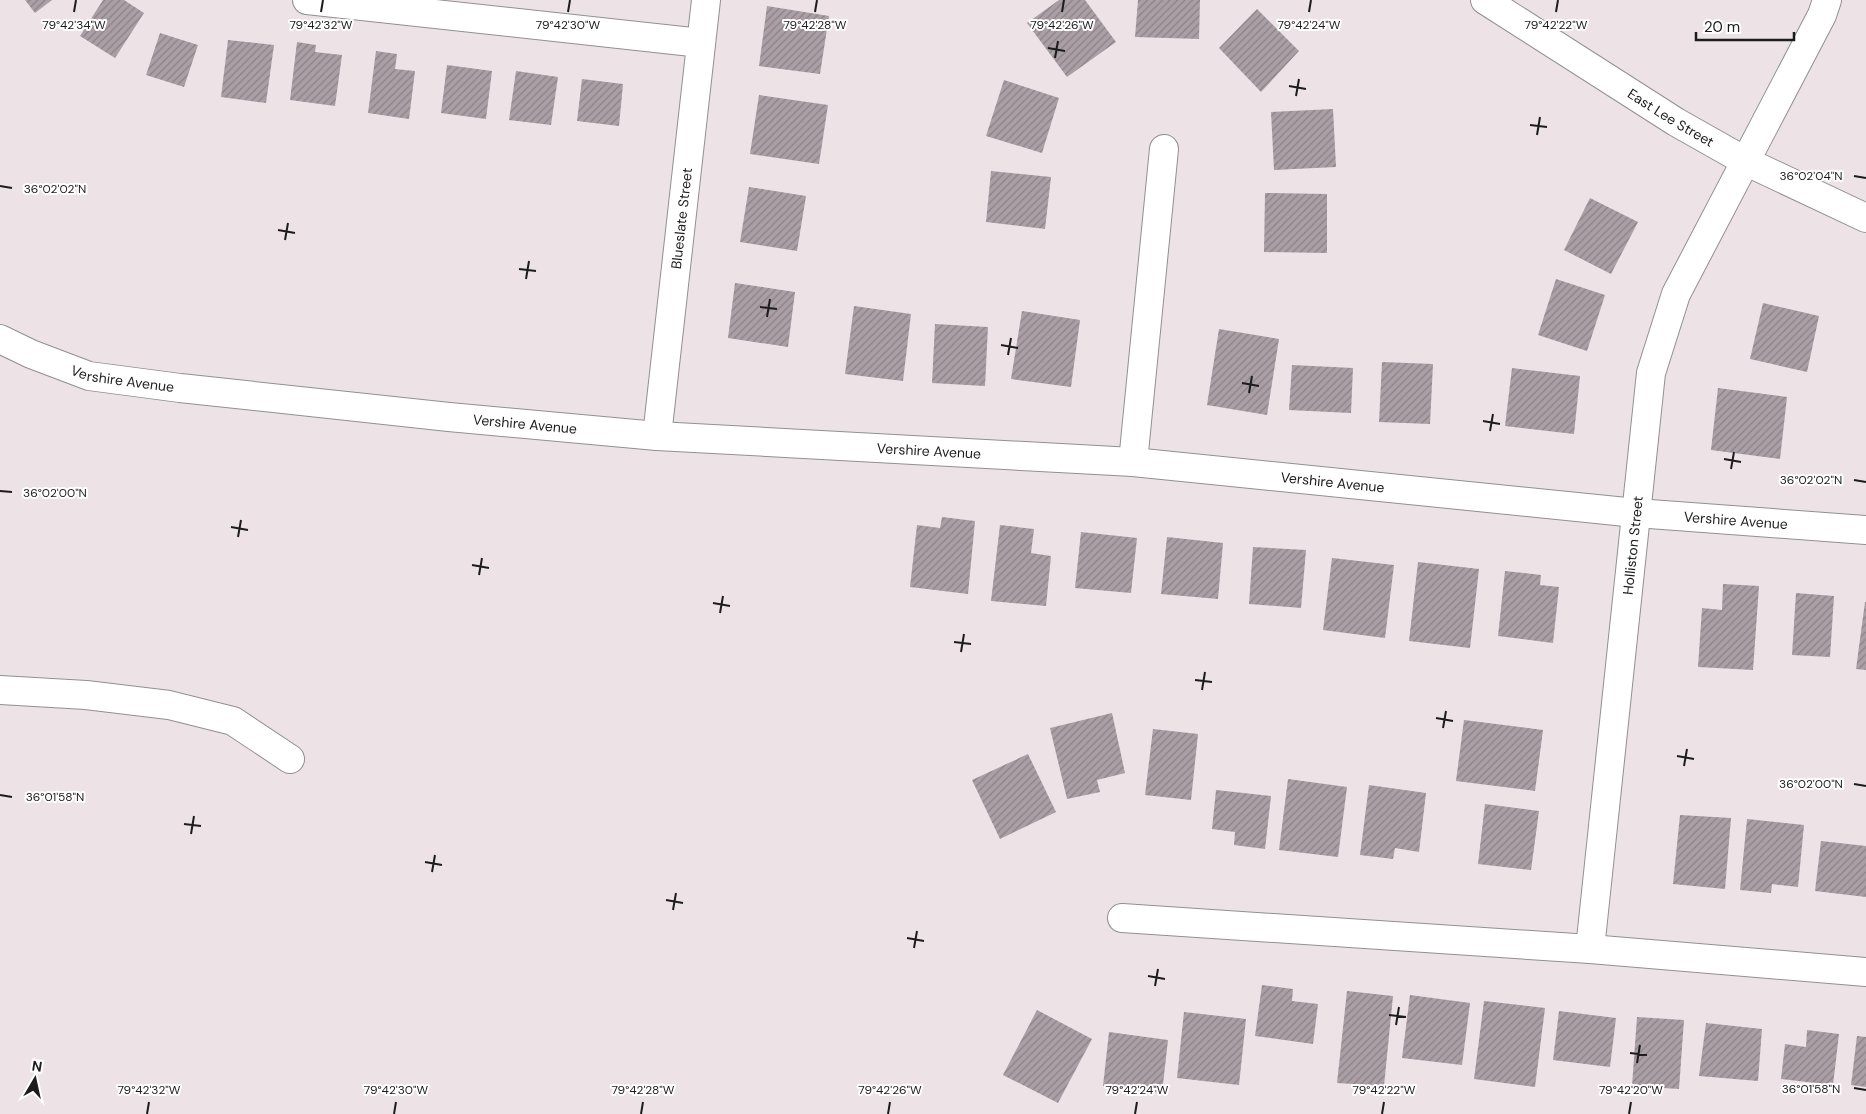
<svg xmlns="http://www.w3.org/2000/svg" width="1866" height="1114" viewBox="0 0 1866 1114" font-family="'DM Sans',sans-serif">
	<defs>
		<pattern id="building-hatch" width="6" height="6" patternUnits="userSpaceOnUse" patternTransform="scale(1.25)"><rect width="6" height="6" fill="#ab9fa6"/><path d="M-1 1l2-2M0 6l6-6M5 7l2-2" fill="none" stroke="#8a8186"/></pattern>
	</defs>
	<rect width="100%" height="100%" fill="#ede3e7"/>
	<g fill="url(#building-hatch)">
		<polygon points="25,0 52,0 35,13"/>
		<polygon points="103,0 124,0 144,13 115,58 80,36"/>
		<polygon points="1059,0 1085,0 1116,42 1067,77 1027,23"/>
		<polygon points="1138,0 1200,0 1199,39 1135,37"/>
		<polygon points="767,6 829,16 820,74 759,66"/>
		<polygon points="1257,9 1299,51 1261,92 1219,48"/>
		<polygon points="160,33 198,45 184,87 146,75"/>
		<polygon points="228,40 274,45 266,103 221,97"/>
		<polygon points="297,42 316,45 315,52 342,55 335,106 290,100"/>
		<polygon points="376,51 397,54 395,69 415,71 409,119 368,113"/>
		<polygon points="447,65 492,71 486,119 441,113"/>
		<polygon points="516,71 558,77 551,125 509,120"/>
		<polygon points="582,79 623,84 619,126 577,121"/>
		<polygon points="1004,80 1059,98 1042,153 986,136"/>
		<polygon points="759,95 828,105 819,164 750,154"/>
		<polygon points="1333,109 1336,167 1274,170 1271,112"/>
		<polygon points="991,171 1051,177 1045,229 986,222"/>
		<polygon points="749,187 806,196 797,251 740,242"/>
		<polygon points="1265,193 1327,194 1327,253 1264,252"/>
		<polygon points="1590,198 1638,222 1611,274 1564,250"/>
		<polygon points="1556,279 1605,295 1587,351 1538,335"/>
		<polygon points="735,283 795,292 788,347 728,338"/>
		<polygon points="1763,303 1819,316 1807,372 1750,359"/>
		<polygon points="854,306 911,314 903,381 845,374"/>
		<polygon points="1022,311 1080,320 1071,387 1011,379"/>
		<polygon points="935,324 988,327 985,386 932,383"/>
		<polygon points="1219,329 1279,339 1267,415 1207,405"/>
		<polygon points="1382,362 1433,364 1430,424 1379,422"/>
		<polygon points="1292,365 1353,368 1351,413 1289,410"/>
		<polygon points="1512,368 1580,376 1574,434 1505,426"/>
		<polygon points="1718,388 1787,397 1780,459 1711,450"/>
		<polygon points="942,517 975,521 968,594 910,587 917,525 940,528"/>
		<polygon points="1000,525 1034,529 1031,553 1051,556 1046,606 991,601"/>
		<polygon points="1081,532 1137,538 1131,593 1075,588"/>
		<polygon points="1167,537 1223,543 1218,599 1161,594"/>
		<polygon points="1253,547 1306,550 1301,608 1249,604"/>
		<polygon points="1332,558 1394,565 1385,638 1323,630"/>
		<polygon points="1418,562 1479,569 1470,648 1409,641"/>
		<polygon points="1505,571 1541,575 1540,585 1559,587 1553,643 1498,636"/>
		<polygon points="1723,584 1759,586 1753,670 1698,667 1702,608 1722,610"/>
		<polygon points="1796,593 1834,596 1830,657 1792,655"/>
		<polygon points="1865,602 1866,602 1866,670 1856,669"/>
		<polygon points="1112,713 1125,773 1097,780 1100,792 1067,799 1050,728"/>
		<polygon points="1464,720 1543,730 1535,791 1456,781"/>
		<polygon points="1153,729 1198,734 1191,800 1145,795"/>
		<polygon points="1028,754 1056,812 1000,839 972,780"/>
		<polygon points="1288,779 1347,787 1338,857 1279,850"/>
		<polygon points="1369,785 1426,793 1419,852 1395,848 1393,859 1360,855"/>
		<polygon points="1216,790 1271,796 1265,849 1234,845 1235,832 1212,829"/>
		<polygon points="1485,804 1539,811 1531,870 1478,864"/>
		<polygon points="1680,815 1731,818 1725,889 1673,884"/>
		<polygon points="1747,819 1804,825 1798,887 1772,884 1771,893 1740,890"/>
		<polygon points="1821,841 1866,846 1866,897 1815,891"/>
		<polygon points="1262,985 1293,989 1292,1001 1318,1004 1313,1044 1255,1036"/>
		<polygon points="1347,991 1393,996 1384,1086 1337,1083"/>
		<polygon points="1410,995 1470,1003 1462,1065 1402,1058"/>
		<polygon points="1484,1001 1545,1008 1535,1087 1474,1079"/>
		<polygon points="1037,1010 1092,1039 1058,1103 1003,1075"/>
		<polygon points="1559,1011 1616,1018 1610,1067 1553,1060"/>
		<polygon points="1184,1012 1246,1019 1239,1085 1177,1078"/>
		<polygon points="1637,1017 1684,1020 1679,1089 1632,1086"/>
		<polygon points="1706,1023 1762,1029 1758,1081 1699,1076"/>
		<polygon points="1807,1030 1839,1034 1833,1085 1781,1079 1785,1044 1806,1047"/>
		<polygon points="1109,1032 1168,1040 1162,1093 1103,1086"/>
		<polygon points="1857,1036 1866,1037 1866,1087 1851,1085"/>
	</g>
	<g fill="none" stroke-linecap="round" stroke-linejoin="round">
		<defs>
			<g id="minor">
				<polyline points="307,0 701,43"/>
				<path id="s1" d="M1485,0L1676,122L1745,161L1866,218"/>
				<path id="s2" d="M0,339L31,354L89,376L180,388L449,417L657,436L1133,462L1636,513L1866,530"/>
				<path id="s3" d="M657,436L706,0"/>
				<polyline points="1133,462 1164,149"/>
				<polyline points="0,690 86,695 169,705 233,721 290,759"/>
				<polyline points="1122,918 1590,949 1866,972"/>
				<path id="s4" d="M1590,949L1651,373L1676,294L1822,15L1827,0"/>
			</g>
		</defs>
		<use href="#minor" stroke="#909090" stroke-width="30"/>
		<use href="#minor" stroke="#fff" stroke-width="28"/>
	</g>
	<path fill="none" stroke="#1c1c1c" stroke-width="2" d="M74,12L76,0M321,12L323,0M568,12L570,0M815,12L817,0M1062,12L1064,0M1309,12L1311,0M1556,12L1558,0M1048,48L1065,51M1055,58L1058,41M1289,86L1306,89M1296,96L1299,79M1530,125L1547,127M1537,135L1540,117M1854,176L1866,178M0,186L12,188M278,230L295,233M285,240L288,223M519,269L536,271M526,279L529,261M760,307L777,309M767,317L770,299M1001,345L1018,348M1008,355L1011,338M1242,383L1259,386M1249,393L1252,376M1483,421L1500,424M1490,431L1493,414M1724,459L1741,462M1731,469L1734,452M1854,480L1866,482M0,491L12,492M231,527L248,530M238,537L241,520M472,565L489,568M479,575L482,558M713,603L730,606M720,613L723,596M954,642L971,644M961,652L964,634M1195,680L1212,682M1202,690L1205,672M1436,718L1453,721M1443,728L1446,711M1677,756L1694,759M1684,766L1687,749M1854,784L1866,786M0,795L12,797M184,824L201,826M191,834L194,816M425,862L442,865M432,872L435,855M666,900L683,903M673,910L676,893M907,938L924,941M914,948L917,931M1148,976L1165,979M1155,986L1158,969M1389,1015L1406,1017M1396,1025L1399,1007M1630,1053L1647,1055M1637,1063L1640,1045M1854,1088L1866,1090M147,1114L149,1102M394,1114L396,1102M641,1114L643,1102M888,1114L890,1102M1135,1114L1137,1102M1382,1114L1384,1102M1629,1114L1631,1102"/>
	<g text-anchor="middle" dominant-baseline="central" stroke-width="4" stroke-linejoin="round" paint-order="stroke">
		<g font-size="14" fill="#1c1c1c" stroke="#fff">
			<text stroke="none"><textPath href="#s1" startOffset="220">East Lee Street</textPath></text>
			<text stroke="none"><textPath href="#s3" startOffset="219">Blueslate Street</textPath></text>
			<text stroke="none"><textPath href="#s2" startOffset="130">Vershire Avenue</textPath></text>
			<text stroke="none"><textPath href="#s2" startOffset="535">Vershire Avenue</textPath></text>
			<text stroke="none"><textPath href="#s2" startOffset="940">Vershire Avenue</textPath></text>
			<text stroke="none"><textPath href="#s2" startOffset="1345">Vershire Avenue</textPath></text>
			<text stroke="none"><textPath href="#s2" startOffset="1750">Vershire Avenue</textPath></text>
			<text stroke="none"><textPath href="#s4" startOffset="406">Holliston Street</textPath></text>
		</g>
	</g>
	<g font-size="12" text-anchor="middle" fill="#1c1c1c" stroke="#fff" stroke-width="4" stroke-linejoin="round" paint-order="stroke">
		<text x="74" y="29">79°42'34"W</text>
		<text x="321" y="29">79°42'32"W</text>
		<text x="568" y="29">79°42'30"W</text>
		<text x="815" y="29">79°42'28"W</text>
		<text x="1062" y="29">79°42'26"W</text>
		<text x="1309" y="29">79°42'24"W</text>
		<text x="1556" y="29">79°42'22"W</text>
		<text x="1811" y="180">36°02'04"N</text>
		<text x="55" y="193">36°02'02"N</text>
		<text x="1811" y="484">36°02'02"N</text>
		<text x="55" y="497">36°02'00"N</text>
		<text x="1811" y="788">36°02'00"N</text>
		<text x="55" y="801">36°01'58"N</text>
		<text x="1811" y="1093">36°01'58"N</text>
		<text x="149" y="1094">79°42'32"W</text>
		<text x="396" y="1094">79°42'30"W</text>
		<text x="643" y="1094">79°42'28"W</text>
		<text x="890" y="1094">79°42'26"W</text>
		<text x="1137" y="1094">79°42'24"W</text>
		<text x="1384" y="1094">79°42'22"W</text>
		<text x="1631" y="1094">79°42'20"W</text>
	</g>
	<g transform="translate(35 1079) rotate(9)" stroke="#ffffff" stroke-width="4" paint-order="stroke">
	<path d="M0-4L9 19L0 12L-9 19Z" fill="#1c1c1c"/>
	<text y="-8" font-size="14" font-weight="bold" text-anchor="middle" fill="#1c1c1c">N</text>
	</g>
	<path d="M1696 32v8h98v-8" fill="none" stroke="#1c1c1c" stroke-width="2.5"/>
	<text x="1704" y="32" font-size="15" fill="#1c1c1c" stroke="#ffffff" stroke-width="4" paint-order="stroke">20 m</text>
</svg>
